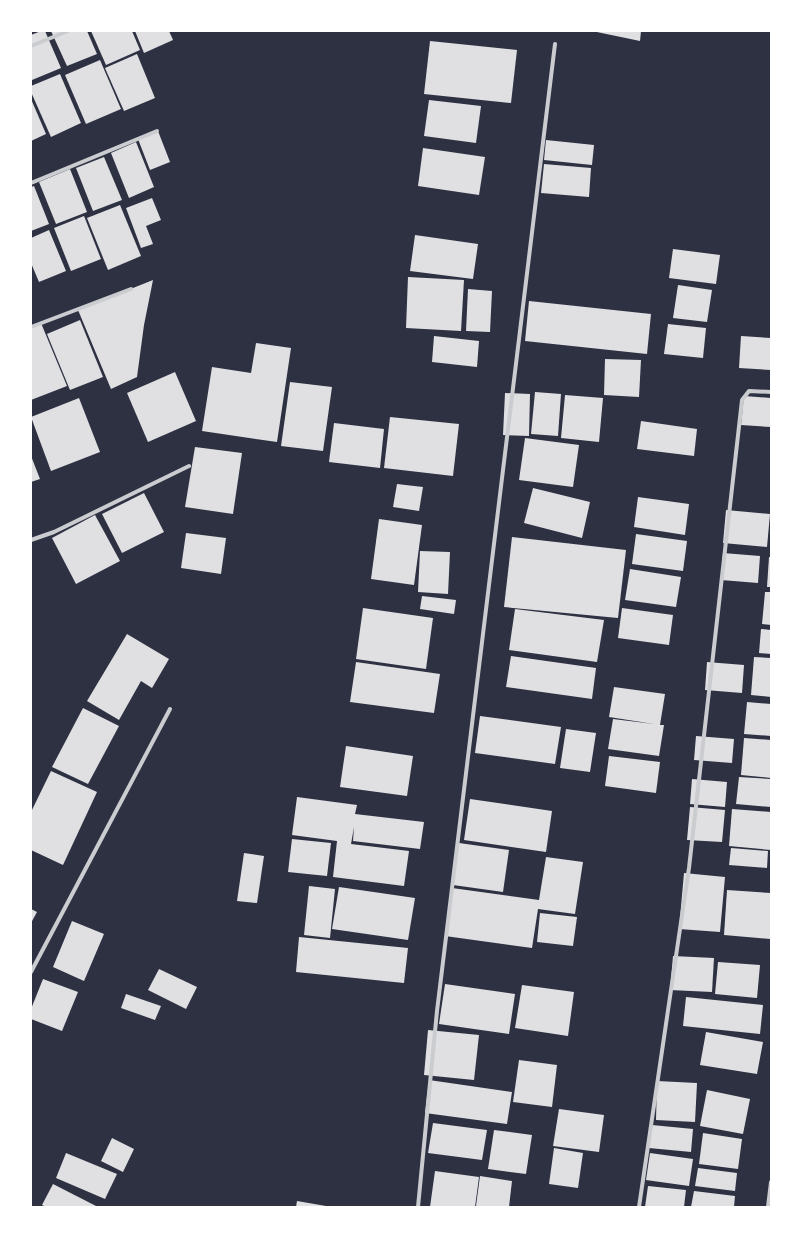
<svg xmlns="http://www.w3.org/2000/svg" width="802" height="1238" viewBox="0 0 802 1238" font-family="'Fira Sans',sans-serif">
	<rect width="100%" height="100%" fill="#2d3142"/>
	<g fill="#e0e0e3">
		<polygon points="41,31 45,31 61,68 32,80 31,35"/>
		<polygon points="51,31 87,31 97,54 67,66"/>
		<polygon points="91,31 132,31 140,50 106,65"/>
		<polygon points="135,31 169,31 173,40 144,53"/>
		<polygon points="592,31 641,31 640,41"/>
		<polygon points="430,41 517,50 511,103 424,94"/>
		<polygon points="137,54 155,98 124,111 105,68"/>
		<polygon points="100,60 121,109 86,124 65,75"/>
		<polygon points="60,74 81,123 51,137 31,92 31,86"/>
		<polygon points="31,99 46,134 31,141"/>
		<polygon points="429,100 481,106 476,143 424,136"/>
		<polygon points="158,131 170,162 150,170 138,139"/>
		<polygon points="546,140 594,145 592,165 544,160"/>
		<polygon points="136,142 154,187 129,198 111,153"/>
		<polygon points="423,148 485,157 479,195 418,186"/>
		<polygon points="104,157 122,200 93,211 76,168"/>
		<polygon points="544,164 591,168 589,197 541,193"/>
		<polygon points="70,169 87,212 56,224 39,182"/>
		<polygon points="34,186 49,224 31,231 31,187"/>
		<polygon points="152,198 161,220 146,226 153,244 141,248 126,208"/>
		<polygon points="120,205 141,256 108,270 87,218"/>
		<polygon points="84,216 101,259 71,271 54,228"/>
		<polygon points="49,230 66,271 39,282 31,263 31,238"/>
		<polygon points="415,235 478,244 473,279 410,271"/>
		<polygon points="673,249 720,255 716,284 669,278"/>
		<polygon points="408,277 464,280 461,331 406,328"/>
		<polygon points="153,280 144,325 137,377 111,389 78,310"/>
		<polygon points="678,285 712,290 707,322 673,318"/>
		<polygon points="468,289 492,291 490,332 466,331"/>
		<polygon points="529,301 651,314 647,354 525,341"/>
		<polygon points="80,320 103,377 70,390 47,334"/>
		<polygon points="41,323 67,386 31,400 31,327"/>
		<polygon points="668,324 706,328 703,358 664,354"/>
		<polygon points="434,336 479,341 477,367 432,362"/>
		<polygon points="741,336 771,338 771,370 739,368"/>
		<polygon points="256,343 291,348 277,442 202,431 212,367 251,373"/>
		<polygon points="605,359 641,360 639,397 604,395"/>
		<polygon points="175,372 196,421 148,442 127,393"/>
		<polygon points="290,382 332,387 323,451 281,446"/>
		<polygon points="535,392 561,394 558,436 531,434"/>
		<polygon points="505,393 530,394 529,436 503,435"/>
		<polygon points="565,395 603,398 599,442 561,438"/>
		<polygon points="744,396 771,398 771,427 741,425"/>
		<polygon points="79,398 100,452 51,471 31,417"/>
		<polygon points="390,417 459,424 453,476 384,468"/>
		<polygon points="641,421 697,429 694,456 637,449"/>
		<polygon points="334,423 384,429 380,468 329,462"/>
		<polygon points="525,438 579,445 573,487 519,480"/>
		<polygon points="195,447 242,453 233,514 185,507"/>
		<polygon points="31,456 40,479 31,482"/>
		<polygon points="397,484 423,487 419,511 393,507"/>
		<polygon points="533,488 590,502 582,538 524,523"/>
		<polygon points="144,493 164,532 122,553 102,514"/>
		<polygon points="638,497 689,504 685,535 634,527"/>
		<polygon points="726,510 770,514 767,547 723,543"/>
		<polygon points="95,515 120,561 76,584 52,538"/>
		<polygon points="379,519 422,525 414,585 371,579"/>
		<polygon points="186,533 226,538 221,574 181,568"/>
		<polygon points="636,534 687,541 683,571 632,564"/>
		<polygon points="512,537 626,550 618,618 504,607"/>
		<polygon points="420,551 450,552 448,594 418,592"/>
		<polygon points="723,553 760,556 758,583 721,580"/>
		<polygon points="769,557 771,557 771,587 767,587"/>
		<polygon points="630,569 681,577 676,607 625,600"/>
		<polygon points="765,592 771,592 771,625 762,624"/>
		<polygon points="422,596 456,600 454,614 420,609"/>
		<polygon points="363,608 433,618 426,669 356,659"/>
		<polygon points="622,608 673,615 669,645 618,638"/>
		<polygon points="515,609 604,620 597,662 509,650"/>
		<polygon points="761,629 771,630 771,654 759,653"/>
		<polygon points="127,634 169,659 152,688 141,681 119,720 87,701"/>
		<polygon points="511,656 596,668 592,699 506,687"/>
		<polygon points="754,657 771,658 771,697 751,695"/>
		<polygon points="356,662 440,674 434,713 350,702"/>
		<polygon points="707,662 744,665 742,693 705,690"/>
		<polygon points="614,687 665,694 660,725 664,725 659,756 608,749 613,719 654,724 609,717"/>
		<polygon points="747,702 771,704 771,736 744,734"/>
		<polygon points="83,708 119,726 88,784 52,767"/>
		<polygon points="480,716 561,727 555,764 475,753"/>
		<polygon points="566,729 596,733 590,772 560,768"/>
		<polygon points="696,736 734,739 732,763 694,760"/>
		<polygon points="744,738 771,740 771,778 741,775"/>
		<polygon points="346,746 413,756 407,796 340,787"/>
		<polygon points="609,756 660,762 656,793 605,786"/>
		<polygon points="51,771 97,792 63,865 31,850 31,812"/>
		<polygon points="739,777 771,779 771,807 736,804"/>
		<polygon points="692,779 727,782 725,807 690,804"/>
		<polygon points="297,797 357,805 355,814 424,822 420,849 353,841 354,827 351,844 409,851 404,886 333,877 337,841 292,835"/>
		<polygon points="470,799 552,811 546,852 464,840"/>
		<polygon points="690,807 725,810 722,842 687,840"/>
		<polygon points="732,809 771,812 771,850 729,846"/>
		<polygon points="292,839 331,843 327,876 288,872"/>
		<polygon points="459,843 509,850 503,892 453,885"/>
		<polygon points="731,848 768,851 767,868 729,865"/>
		<polygon points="244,853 264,856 257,903 237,901"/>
		<polygon points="546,857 583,862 575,914 538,909 532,948 445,936 452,888 539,900"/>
		<polygon points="684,873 725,877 720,932 679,929"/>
		<polygon points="309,886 335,889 330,938 304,935"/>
		<polygon points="339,887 415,898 408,940 332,929"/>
		<polygon points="727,890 771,893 770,939 724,935"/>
		<polygon points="31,909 37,912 31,923"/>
		<polygon points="540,913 577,917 573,946 537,942"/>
		<polygon points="72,921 104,934 84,981 53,967"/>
		<polygon points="299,937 408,948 404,983 296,972"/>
		<polygon points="673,956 714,958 712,992 670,990"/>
		<polygon points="718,962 760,965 757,998 715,994"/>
		<polygon points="159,969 197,987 186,1009 148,990"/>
		<polygon points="43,979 78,992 62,1031 31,1019 31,1009"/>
		<polygon points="445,984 515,994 509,1034 439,1024"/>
		<polygon points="522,985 574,992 568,1036 515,1028"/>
		<polygon points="126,994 161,1006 155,1020 121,1008"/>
		<polygon points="686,997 763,1005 760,1034 683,1026"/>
		<polygon points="428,1030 479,1035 474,1080 424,1075"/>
		<polygon points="706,1032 763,1042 757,1074 700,1065"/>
		<polygon points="519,1060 557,1065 552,1107 513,1102"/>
		<polygon points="429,1080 512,1092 507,1124 425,1113"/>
		<polygon points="657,1081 697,1083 695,1122 656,1120"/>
		<polygon points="707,1090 750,1099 743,1134 700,1126"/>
		<polygon points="559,1109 604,1115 599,1152 553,1146"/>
		<polygon points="433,1123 487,1130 482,1160 428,1153"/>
		<polygon points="652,1125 693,1129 691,1152 649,1148"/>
		<polygon points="494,1130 532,1135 526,1174 488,1169"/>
		<polygon points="703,1133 742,1139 738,1169 699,1164"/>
		<polygon points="112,1138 134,1149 123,1172 101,1161"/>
		<polygon points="554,1148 583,1153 578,1188 549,1184"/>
		<polygon points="66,1153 117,1174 105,1199 56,1178"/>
		<polygon points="650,1153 693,1159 689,1186 646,1180"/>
		<polygon points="698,1168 737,1173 735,1191 695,1186"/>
		<polygon points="435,1171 479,1177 475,1207 430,1207"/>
		<polygon points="480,1176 512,1181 509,1207 476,1206"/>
		<polygon points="53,1184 98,1207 46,1207 42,1205"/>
		<polygon points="648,1186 686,1190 684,1207 645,1207"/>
		<polygon points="694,1191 735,1196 734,1207 691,1207"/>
		<polygon points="297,1201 326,1206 326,1207 296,1207"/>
	</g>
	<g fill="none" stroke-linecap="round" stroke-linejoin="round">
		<g stroke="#caccd0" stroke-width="4">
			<polyline points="31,46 68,31"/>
			<polyline points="31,183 157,131"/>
			<polyline points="31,327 131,289"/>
			<polyline points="31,540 54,532 189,466"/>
			<polyline points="31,972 170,709"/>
			<polyline points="418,1207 437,1011 555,44"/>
			<polyline points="639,1207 689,868 742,400 749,391 771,392"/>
			<polyline points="768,1207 771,1182"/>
		</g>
	</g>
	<rect width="802" height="1238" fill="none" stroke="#ffffff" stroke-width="64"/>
</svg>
